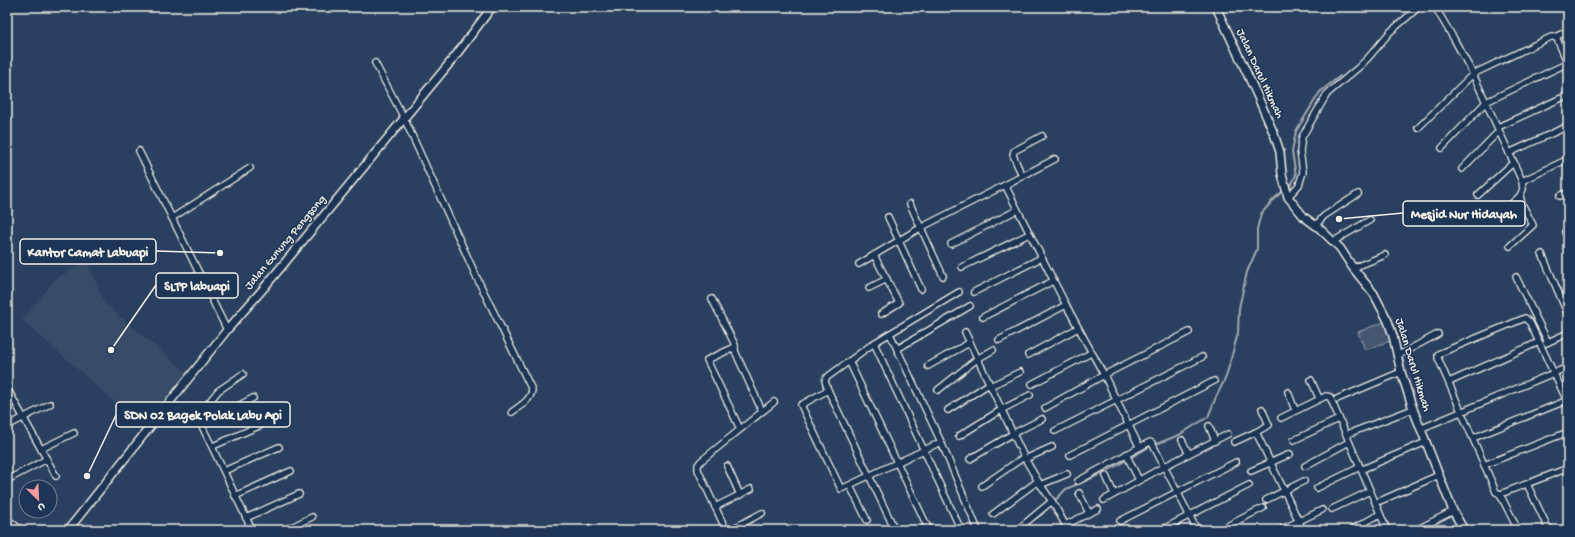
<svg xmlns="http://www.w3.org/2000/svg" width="1575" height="537" viewBox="0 0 1575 537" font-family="'Gochi Hand',sans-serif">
	<rect width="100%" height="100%" fill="#2a4060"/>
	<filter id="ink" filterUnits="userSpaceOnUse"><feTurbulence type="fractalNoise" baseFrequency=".025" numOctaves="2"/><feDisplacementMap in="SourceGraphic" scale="8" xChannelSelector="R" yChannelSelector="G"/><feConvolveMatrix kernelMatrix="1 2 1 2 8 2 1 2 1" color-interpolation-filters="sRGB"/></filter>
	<g filter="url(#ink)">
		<polygon fill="#374c69" points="88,261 104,303 187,373 142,426 22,320 56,278"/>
		<polygon fill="#445771" stroke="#9ca4ac" points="1386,321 1393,340 1365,350 1358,332"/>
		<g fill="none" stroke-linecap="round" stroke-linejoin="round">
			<g stroke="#a1a8b0" stroke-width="2">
				<polyline points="1288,187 1291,185 1296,175 1292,152 1296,131 1320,92 1340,76"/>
				<polyline points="1029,523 1041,515 1066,489 1106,472 1149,447 1179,435 1208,417 1216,397 1226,377 1238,333 1239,308 1247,272 1257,249 1257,229 1261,214 1274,199 1284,190"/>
				<polyline points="1015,530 1024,527"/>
			</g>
			<defs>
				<g id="minor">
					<polyline points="1435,7 1454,39 1473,74 1522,181 1523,189 1520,196 1522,204 1533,225 1510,246"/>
					<polyline points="1555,37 1568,31"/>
					<path d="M375,63L404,118L477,278L532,390C531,400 520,406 512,412"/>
					<polyline points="1498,127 1568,95"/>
					<polyline points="1418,128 1473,74 1551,37 1554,37 1557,39 1568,64"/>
					<polyline points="1442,148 1486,102 1568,63"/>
					<polyline points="139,151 227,330"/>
					<polyline points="1509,153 1568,126"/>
					<polyline points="1462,169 1499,131"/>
					<polyline points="1022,176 1013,155 1014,151 1042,136"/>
					<polyline points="1522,181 1568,159"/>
					<polyline points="1005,185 1055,159"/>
					<polyline points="1478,195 1514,162"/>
					<polyline points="1560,196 1568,192"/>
					<polyline points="1288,197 1299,185 1303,172 1300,151 1302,137 1327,94 1359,67 1368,58 1390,32 1419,7"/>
					<polyline points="910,204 943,276"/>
					<polyline points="888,217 921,289"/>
					<polyline points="1497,217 1520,196"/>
					<polyline points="172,218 250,168"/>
					<polyline points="1316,225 1324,216 1358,194"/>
					<polyline points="1565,232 1568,238"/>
					<polyline points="1334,241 1370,220"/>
					<polyline points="951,244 1017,210"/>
					<polyline points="1542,254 1568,315"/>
					<polyline points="874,255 899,303 881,314"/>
					<polyline points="859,264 920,228 1005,185 1066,305 1104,375 1138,444 1140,447 1150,442 1152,443 1197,530"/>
					<polyline points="962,267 1029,234"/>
					<polyline points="1353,268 1385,255"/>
					<polyline points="1516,277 1548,342"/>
					<polyline points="869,288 887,279"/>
					<polyline points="974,292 1041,258"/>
					<polyline points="712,299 735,345 735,351 762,411"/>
					<polyline points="983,317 1053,281"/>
					<polyline points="965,332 1024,457 1038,481 1055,506 1068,530"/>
					<polyline points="890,334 941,442"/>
					<polyline points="999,340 1066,305"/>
					<polyline points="874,343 961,530"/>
					<polyline points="1546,343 1568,333"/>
					<polyline points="735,347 707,360 740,429"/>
					<polyline points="897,349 970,306"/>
					<polyline points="1028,355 1078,328"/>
					<polyline points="1397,356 1438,334"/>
					<polyline points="849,361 929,530"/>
					<polyline points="928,366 969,343"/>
					<polyline points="1311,380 1319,398"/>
					<polyline points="1449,382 1539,342"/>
					<polyline points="1032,384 1091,353"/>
					<polyline points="990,386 1020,372"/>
					<polyline points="7,388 56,476"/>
					<polyline points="828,390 801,405 841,489 941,442 978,530"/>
					<polyline points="938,390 977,359 993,350"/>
					<polyline points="1288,392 1295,410"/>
					<polyline points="1337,399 1401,372"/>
					<polyline points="170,403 190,418 200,422 252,530"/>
					<polyline points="1568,403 1530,323 1525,318 1438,354 1438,358 1496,492 1500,494 1503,493 1568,468"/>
					<polyline points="1045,408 1104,375 1189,332"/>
					<polyline points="948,410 989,384"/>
					<polyline points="1281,418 1326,396 1330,397 1387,530"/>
					<polyline points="195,420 218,391 243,374"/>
					<polyline points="202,425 253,398"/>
					<polyline points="7,426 50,404"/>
					<polyline points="1209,426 1215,441"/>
					<polyline points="1420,429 1568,367"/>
					<polyline points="1055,431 1202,357"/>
					<polyline points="1256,432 1269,425 1262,409"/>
					<polyline points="1350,433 1413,409"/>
					<polyline points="959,436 1001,410 1030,395"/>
					<polyline points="1473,438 1568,400"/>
					<polyline points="1182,440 1189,454"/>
					<polyline points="1294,440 1339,419"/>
					<polyline points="1234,442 1256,432 1303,530"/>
					<polyline points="213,446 268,422"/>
					<polyline points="41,449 74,433"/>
					<polyline points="1126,454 1139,480"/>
					<polyline points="1070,455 1214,381"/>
					<polyline points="970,459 1014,433 1042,419"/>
					<polyline points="1025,459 1052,447"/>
					<polyline points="1484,465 1568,432"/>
					<polyline points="727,466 740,495"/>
					<polyline points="1305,466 1349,442"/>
					<polyline points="1365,468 1426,442"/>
					<polyline points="224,471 279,447"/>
					<polyline points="1251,471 1290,454"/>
					<polyline points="1106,476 1114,494"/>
					<polyline points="7,480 47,459"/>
					<polyline points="1078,481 1140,447"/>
					<polyline points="1527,484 1549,530"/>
					<polyline points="1040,485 1067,474"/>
					<polyline points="850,486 867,520"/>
					<polyline points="982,486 1024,457"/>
					<polyline points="1317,488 1360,467"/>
					<polyline points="1079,493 1089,513"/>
					<polyline points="1500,494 1518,530"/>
					<polyline points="235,496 291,471"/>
					<polyline points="1104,500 1165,466 1228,434"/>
					<polyline points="1266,500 1304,481"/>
					<polyline points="1380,501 1439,475"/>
					<polyline points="715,507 751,489"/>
					<polyline points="1332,509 1370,491"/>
					<polyline points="993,514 1038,481"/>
					<polyline points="246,518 299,494"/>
					<polyline points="7,519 21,530"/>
					<polyline points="1120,521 1236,462"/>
					<polyline points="1023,525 1052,501"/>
					<polyline points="1065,525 1098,509"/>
					<polyline points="285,530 312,517"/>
					<polyline points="586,530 589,528"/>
					<polyline points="726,530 698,470 698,465 701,461 774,402"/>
					<polyline points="730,530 762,513"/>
					<polyline points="895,530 828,390 825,381 826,378 874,343 959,292"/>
					<polyline points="1161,530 1249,485"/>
					<polyline points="1219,530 1263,508"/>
					<polyline points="1280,530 1322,510"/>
					<polyline points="1351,530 1380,514"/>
					<polyline points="1416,530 1453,511"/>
				</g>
				<g id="tertiary">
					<polyline points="1216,7 1257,95 1274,134 1280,152 1282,174 1288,197 1304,217 1319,228 1340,248 1353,268 1374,294 1388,321 1393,336 1401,372 1413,409 1453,511 1464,530"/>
					<polyline points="68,530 227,330 263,289 453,59 492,7"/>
				</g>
			</defs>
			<use href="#minor" stroke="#f4f1e8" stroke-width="8"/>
			<use href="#tertiary" stroke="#f4f1e8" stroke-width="10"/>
			<use href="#minor" stroke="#1d3557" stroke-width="5.5"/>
			<use href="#tertiary" stroke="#1d3557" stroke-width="7"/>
		</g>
	</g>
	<g text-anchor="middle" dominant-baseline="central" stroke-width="3" stroke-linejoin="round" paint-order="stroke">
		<g font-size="12" fill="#f4f1e8" stroke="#1d3557">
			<text transform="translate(1259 74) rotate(65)">Jalan Darul Hikmah</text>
			<text transform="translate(286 243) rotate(-50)">Jalan Gunung Pengsong</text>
			<text transform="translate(1412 365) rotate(73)">Jalan Darul Hikmah</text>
		</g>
	</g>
	<path fill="none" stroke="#f4f1e8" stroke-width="1.5" d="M1339 219L1403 213M220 253L156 251M111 350L156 285M87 476L116 415"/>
	<g fill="#f4f1e8" stroke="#1d3557" stroke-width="1.5">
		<circle cx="1339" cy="219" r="4"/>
		<circle cx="220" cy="253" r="4"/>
		<circle cx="111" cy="350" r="4"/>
		<circle cx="87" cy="476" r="4"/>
	</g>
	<g fill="#1d3557" stroke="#f4f1e8" stroke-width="1.5">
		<rect x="1403" y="201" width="122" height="25" rx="4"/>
		<rect x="20" y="239" width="136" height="25" rx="4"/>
		<rect x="156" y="273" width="82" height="25" rx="4"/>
		<rect x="116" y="402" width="174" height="25" rx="4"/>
	</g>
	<g font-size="13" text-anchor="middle" font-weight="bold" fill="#f4f1e8">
		<text x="1464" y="218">Mesjid Nur Hidayah</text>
		<text x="88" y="256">Kantor Camat Labuapi</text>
		<text x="197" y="290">SLTP labuapi</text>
		<text x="203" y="419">SDN 02 Bagek Polak Labu Api</text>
	</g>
	<rect width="1575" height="537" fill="none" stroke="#1d3557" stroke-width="24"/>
	<rect x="12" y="12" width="1551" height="513" fill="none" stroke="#f4f1e8" stroke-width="1.5" filter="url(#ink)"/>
	<g transform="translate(38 499) rotate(156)"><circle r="19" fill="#1d3557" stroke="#738091"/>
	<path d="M0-3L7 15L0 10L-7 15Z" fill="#ff9aa2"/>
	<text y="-6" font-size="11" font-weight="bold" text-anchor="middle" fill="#f4f1e8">U</text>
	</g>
</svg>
